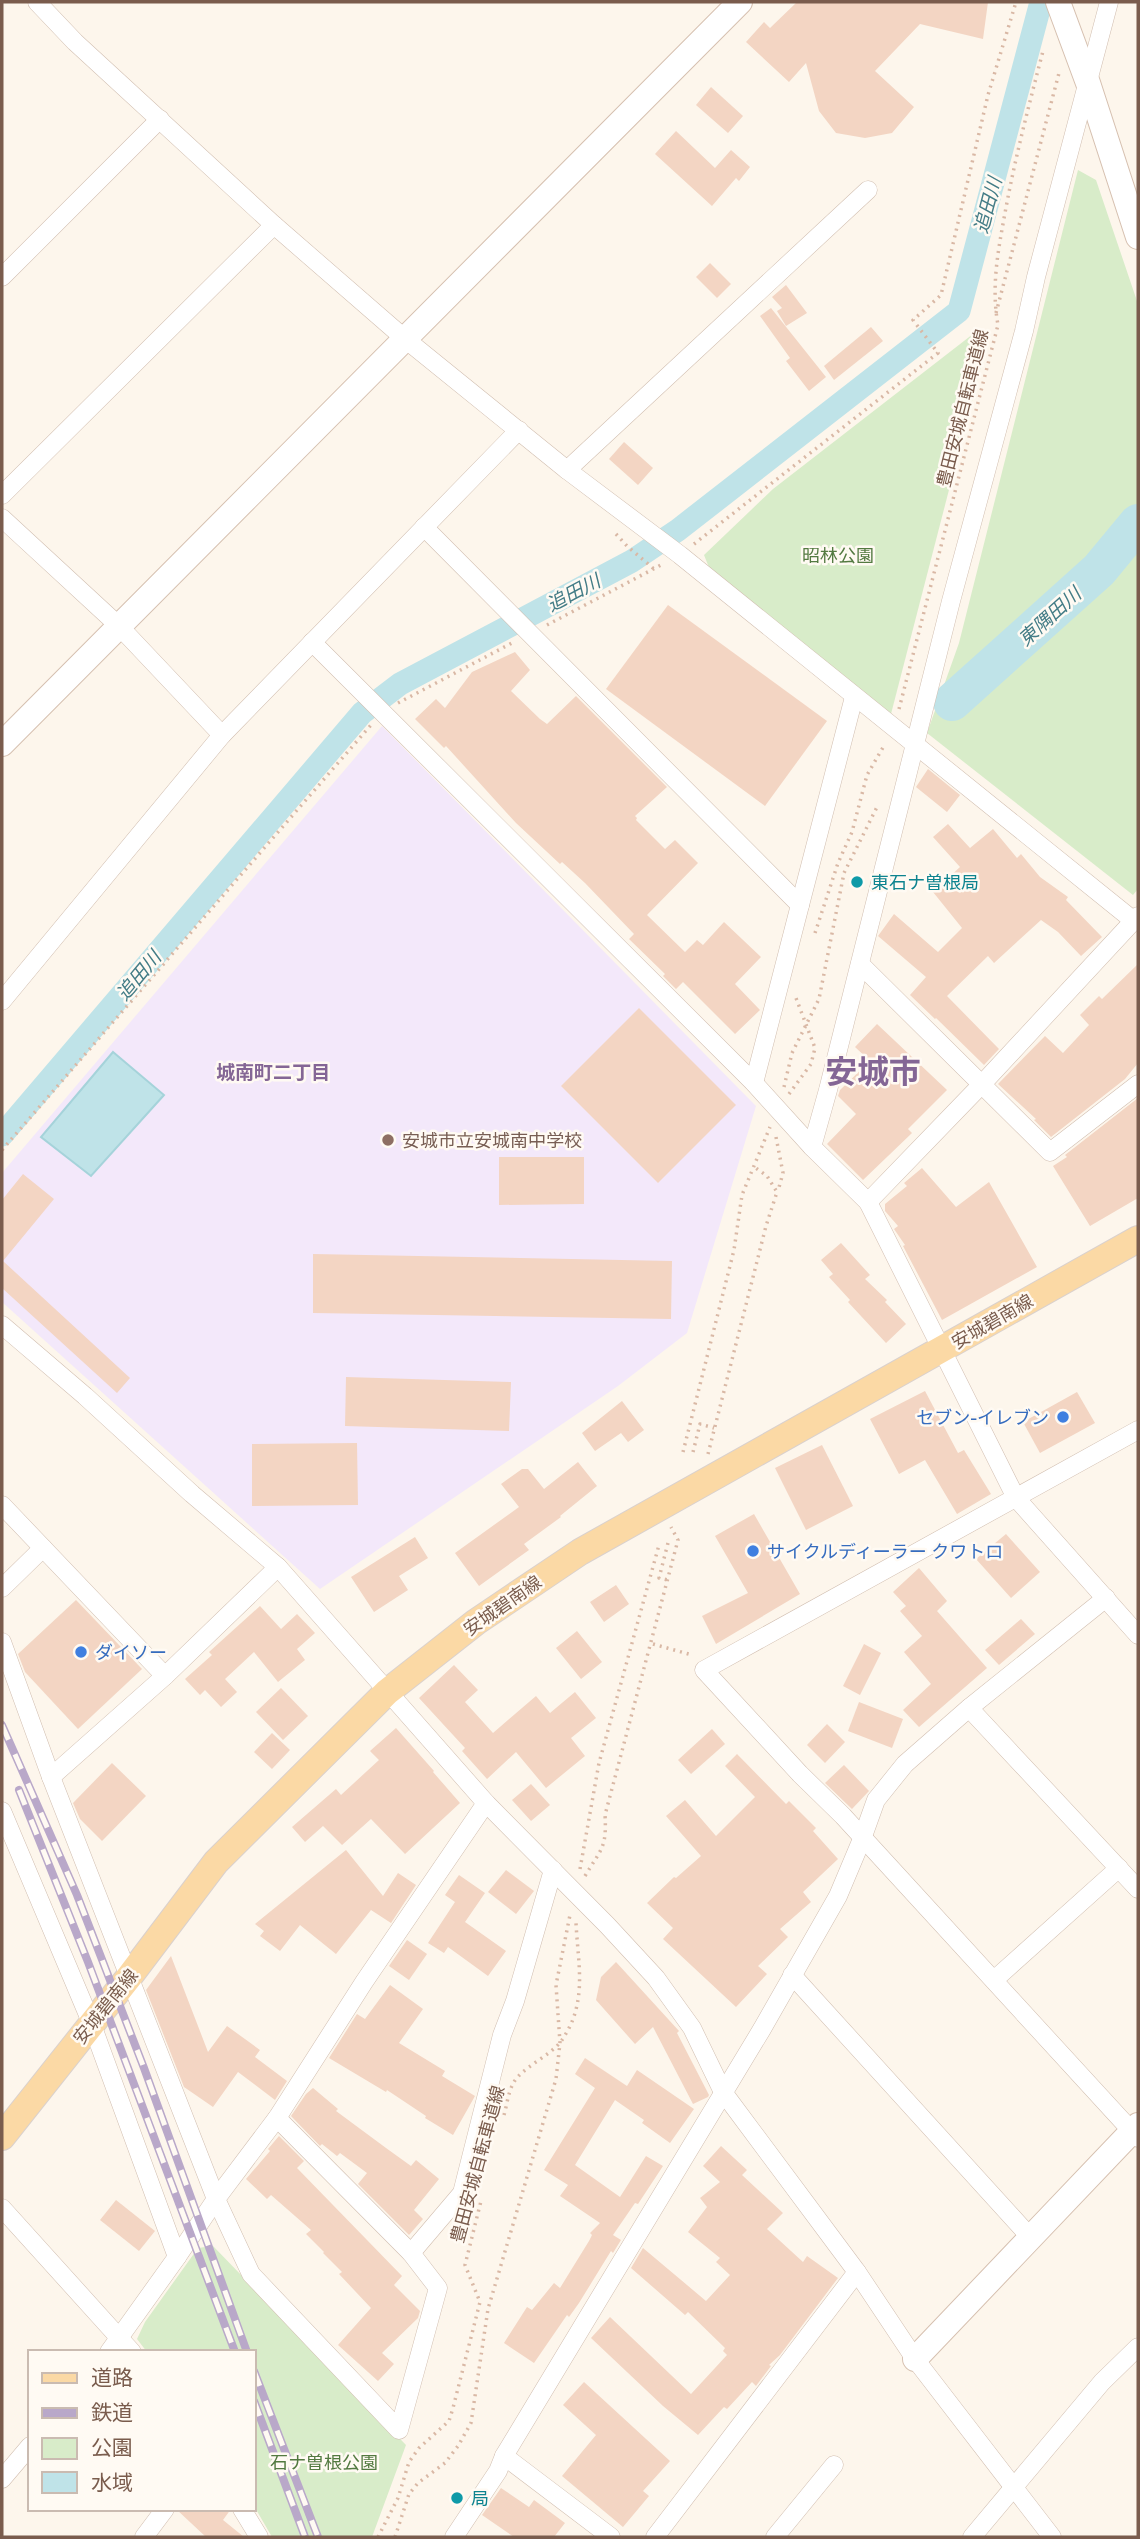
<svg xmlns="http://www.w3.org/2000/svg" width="1140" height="2539" viewBox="0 0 1140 2539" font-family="'Golos Text','Noto Sans JP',sans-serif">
	<rect width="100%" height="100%" fill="#fdf6ec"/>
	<polygon fill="#f3e8fa" points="382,726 756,1106 687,1333 618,1386 320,1589 2,1302 2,1173"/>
	<g fill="#d8ecc9">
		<polygon points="1078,170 1096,180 1138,304 1138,889 1133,895 927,733 959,643"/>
		<polygon points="973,334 988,339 891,714 710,570 704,555 773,489"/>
		<polygon points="213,2246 406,2445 372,2537 272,2537 254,2506 254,2352 147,2352 137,2339 145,2322 198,2248"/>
	</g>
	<polygon fill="#bfe3e8" stroke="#a5d3da" stroke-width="2" points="113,1052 164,1095 91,1176 41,1137"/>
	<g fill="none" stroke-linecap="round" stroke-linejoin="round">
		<polyline stroke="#bfe3e8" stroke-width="23" points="2,1135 362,713 400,684 632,561 678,530 959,311 1041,2"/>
		<polyline stroke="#bfe3e8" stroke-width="38" points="952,702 1099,570 1138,523"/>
	</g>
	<g fill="#f3d5c3">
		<polygon points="797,2 988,2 983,39 920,24 875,71 914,107 892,133 865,138 836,133 819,111 806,63 789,82 746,42 764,22 770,28"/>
		<polygon points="711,87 743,116 728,133 696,105"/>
		<polygon points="676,131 715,168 731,150 750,167 739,181 736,178 712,206 655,154"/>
		<polygon points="710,263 731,284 717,298 696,277"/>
		<polygon points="786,285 807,313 786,326 777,311 782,308 772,297"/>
		<polygon points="771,308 826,377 809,391 786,361 790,358 760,316"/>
		<polygon points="871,327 883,341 834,380 824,366"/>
		<polygon points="624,442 653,468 638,485 609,459"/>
		<polygon points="668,605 827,721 765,806 606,689"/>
		<polygon points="515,652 530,670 511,691 540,719 547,724 576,696 667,787 635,816 637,818 636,820 665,849 675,840 698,863 647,915 685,952 697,940 703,945 724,922 761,957 735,984 760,1010 735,1034 683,982 676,989 663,976 665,974 629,939 634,934 585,883 562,862 560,864 516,823 446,746 444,748 415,719 436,699 445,708 472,672"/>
		<polygon points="928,769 960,795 947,812 916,787"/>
		<polygon points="948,824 970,848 993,829 1017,858 1021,854 1040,877 1068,897 1066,900 1102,937 1081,956 1058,932 1041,920 994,963 988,956 947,996 999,1049 984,1065 936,1018 935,1019 910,995 926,977 878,936 894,914 938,952 962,928 933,892 960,867 933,837"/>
		<polygon points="1138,964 1138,1063 1125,1079 1051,1137 1034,1120 1036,1119 998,1084 1045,1036 1063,1053 1089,1025 1080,1015 1099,996 1102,999"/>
		<polygon points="639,1008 736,1105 658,1183 561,1086"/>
		<polygon points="877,1024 947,1090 908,1129 912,1133 863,1180 827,1144 856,1114 838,1096 840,1090 870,1061 855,1047"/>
		<polygon points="1138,1098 1138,1198 1090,1226 1053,1166 1067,1157 1065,1155"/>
		<polygon points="499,1157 584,1157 584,1204 499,1205"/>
		<polygon points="922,1168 956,1207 989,1182 1037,1267 942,1320 903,1246 905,1245 894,1229 898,1226 885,1211 885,1204 907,1186 904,1183"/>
		<polygon points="23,1174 54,1199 3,1261 130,1378 117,1393 2,1288 2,1200"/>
		<polygon points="841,1243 870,1275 865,1279 887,1300 885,1302 906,1324 886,1343 848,1302 850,1300 829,1277 833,1274 821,1260"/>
		<polygon points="313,1254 672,1261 671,1319 313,1313"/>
		<polygon points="346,1377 511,1382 509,1431 345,1426"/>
		<polygon points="925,1391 958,1453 964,1450 991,1494 957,1514 925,1460 899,1474 870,1419"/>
		<polygon points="1077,1392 1095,1423 1040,1453 1023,1422"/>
		<polygon points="622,1401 644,1430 628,1442 621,1433 595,1451 582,1433"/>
		<polygon points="357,1443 358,1505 252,1506 252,1444"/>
		<polygon points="822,1445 853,1506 806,1530 775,1468"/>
		<polygon points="578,1462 597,1486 560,1516 561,1517 524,1544 529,1550 479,1586 455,1553 519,1507 501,1484 522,1469 528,1469 544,1489"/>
		<polygon points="754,1514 800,1594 716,1644 702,1616 748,1593 715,1536"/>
		<polygon points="1006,1534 1040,1572 1011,1598 976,1559"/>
		<polygon points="415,1537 428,1558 399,1576 408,1590 374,1612 351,1577"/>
		<polygon points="919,1568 947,1601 937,1611 987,1668 919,1727 903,1710 931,1684 904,1652 922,1636 900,1611 906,1606 893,1592"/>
		<polygon points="616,1585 629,1604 604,1622 590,1602"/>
		<polygon points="76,1600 142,1669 78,1729 25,1672 18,1654"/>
		<polygon points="260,1606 281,1629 297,1614 315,1633 297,1649 305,1660 278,1682 254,1652 225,1679 237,1692 221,1707 205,1690 200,1695 185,1679 212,1655 209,1652"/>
		<polygon points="1021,1619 1035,1634 999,1665 985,1650"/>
		<polygon points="577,1631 602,1662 581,1679 556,1648"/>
		<polygon points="864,1644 881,1653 860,1695 843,1686"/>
		<polygon points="454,1665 478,1690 465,1702 493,1733 536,1696 550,1713 575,1692 596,1718 571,1738 585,1756 546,1788 516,1752 487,1779 462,1751 465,1748 419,1698"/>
		<polygon points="281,1688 308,1716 283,1740 256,1712"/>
		<polygon points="859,1702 903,1719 892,1748 848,1731"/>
		<polygon points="827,1724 845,1742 825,1763 807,1745"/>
		<polygon points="396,1728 434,1771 433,1772 460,1803 405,1854 371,1819 342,1845 323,1826 305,1842 292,1827 336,1789 341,1795 379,1760 370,1751"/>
		<polygon points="712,1729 725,1744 691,1774 678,1760"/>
		<polygon points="272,1733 290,1750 272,1769 254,1752"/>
		<polygon points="737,1754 786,1804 789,1801 816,1828 813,1831 838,1859 803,1892 811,1902 780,1929 788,1937 758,1966 767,1974 736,2007 663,1939 673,1928 647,1903 674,1877 676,1878 701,1856 666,1816 685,1800 716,1836 755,1797 725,1766"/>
		<polygon points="112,1763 146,1796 102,1841 80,1819 73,1803"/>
		<polygon points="844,1765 869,1791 852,1809 825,1783"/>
		<polygon points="531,1784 550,1805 531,1821 512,1800"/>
		<polygon points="346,1850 383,1896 398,1873 416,1885 391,1923 371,1910 336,1954 300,1925 280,1951 260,1936 264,1931 255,1924"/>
		<polygon points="506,1870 534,1891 516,1914 488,1892"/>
		<polygon points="459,1875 485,1893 465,1922 506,1951 488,1976 448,1947 444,1953 428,1943 455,1902 445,1895"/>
		<polygon points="407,1940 427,1954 409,1980 389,1966"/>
		<polygon points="171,1956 208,2052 227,2026 260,2050 255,2057 287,2081 275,2100 238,2072 213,2107 184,2087 146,1990"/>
		<polygon points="616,1962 679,2031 677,2033 709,2095 708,2097 693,2104 653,2027 635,2044 596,2000 601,1977"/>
		<polygon points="390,1985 423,2009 399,2043 445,2071 442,2076 475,2096 453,2135 425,2118 426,2116 387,2090 386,2092 329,2058 357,2014 365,2019"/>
		<polygon points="585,2058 627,2086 637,2070 694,2109 670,2143 642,2123 644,2120 615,2100 575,2165 620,2197 646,2156 663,2166 638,2204 635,2203 613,2235 621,2240 613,2253 611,2251 579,2303 569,2317 567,2315 534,2363 504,2343 527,2307 532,2310 554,2283 560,2288 589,2241 592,2235 590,2233 600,2223 560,2196 568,2185 544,2170 595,2088 575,2074"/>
		<polygon points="313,2088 338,2109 336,2111 386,2148 411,2166 416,2160 439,2179 414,2210 423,2219 409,2235 358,2184 367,2173 340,2153 337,2156 322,2144 320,2146 291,2116 306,2094"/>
		<polygon points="279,2136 304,2161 297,2168 402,2276 394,2285 420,2311 418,2318 382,2353 394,2364 378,2381 338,2345 371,2308 339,2274 342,2272 323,2253 324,2252 306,2234 311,2230 271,2195 267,2199 246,2179 270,2151 268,2149"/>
		<polygon points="721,2146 747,2170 742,2175 783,2213 767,2229 803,2262 807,2256 838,2278 780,2355 769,2365 771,2366 756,2386 752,2382 727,2409 724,2407 698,2435 663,2406 591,2338 610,2317 691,2394 727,2355 723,2351 725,2348 688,2312 685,2315 631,2268 643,2248 706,2301 730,2275 716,2262 720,2258 688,2232 707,2207 700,2198 720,2182 703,2166"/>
		<polygon points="116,2200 155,2231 139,2251 100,2220"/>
		<polygon points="584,2382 670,2461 643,2491 649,2496 623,2527 562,2476 596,2435 563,2405"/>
		<polygon points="501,2488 529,2507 534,2500 565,2523 554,2537 514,2537 482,2515"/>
		<polygon points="176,2509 231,2509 223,2520 244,2537 206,2537"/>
	</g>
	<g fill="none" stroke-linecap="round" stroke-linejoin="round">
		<defs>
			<g id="street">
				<polyline points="37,2 75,42 274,225 404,338 567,470 680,555 1134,921"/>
				<polyline points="2,277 160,119"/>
				<polyline points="567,470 868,190"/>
				<polyline points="2,495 274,225"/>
				<polyline points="2,518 119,626 222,735"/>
				<polyline points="424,527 800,905 754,1083"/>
				<polyline points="312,642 754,1083 812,1147 868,1202"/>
				<polyline points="800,905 854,697"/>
				<polyline points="1138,916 983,1083 868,1202 1016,1498 1138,1635"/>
				<polyline points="860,964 1050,1152 1138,1084"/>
				<polyline points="2,1001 222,735 519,430"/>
				<polyline points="812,1147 828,1090 951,601 1024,331 1036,277 1109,2"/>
				<polyline points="2,1325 85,1396 192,1494 278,1567 486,1803 607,1925 656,1978 692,2028 723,2092 857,2272 915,2359 1052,2537"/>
				<polyline points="2,1505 165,1676 51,1777 2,1642"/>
				<polyline points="2,1588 43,1548"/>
				<polyline points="165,1676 278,1567"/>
				<polyline points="969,1708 1138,1889"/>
				<polyline points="51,1777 216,2199 177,2257"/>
				<polyline points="486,1803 364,1982 277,2118 216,2199 251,2274 399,2430 438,2288 411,2253 462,2193 502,2035 515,2001 553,1870"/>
				<polyline points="2,1811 91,2022 177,2257 109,2352"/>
				<polyline points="792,1975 1031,2238"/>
				<polyline points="994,1980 1119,1868"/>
				<polyline points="277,2118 411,2253"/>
				<polyline points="1138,2138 843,1816 800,1774 704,1670 1138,1430"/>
				<polyline points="2,2208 132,2352"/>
				<polyline points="504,2456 611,2537"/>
				<polyline points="2,2479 30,2446"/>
				<polyline points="242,2509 259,2537"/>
				<polyline points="144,2537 165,2509"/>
				<polyline points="454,2537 498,2471 504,2456 762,2029 838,1896 862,1839 876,1800 905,1764 969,1708 1106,1598"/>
				<polyline points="655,2537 857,2272"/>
				<polyline points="775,2537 834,2465"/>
				<polyline points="972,2537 1102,2382 1138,2347"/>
			</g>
			<g id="secondary">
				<polyline points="1058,2 1088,83 1138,237"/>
				<polyline points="2,744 740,2"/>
				<polyline points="915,2359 1138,2125"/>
			</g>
			<polyline id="primary" points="2,2137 129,1977 216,1862 387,1692 476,1622 580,1552 1138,1239"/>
		</defs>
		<use href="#street" stroke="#d1beb0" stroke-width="19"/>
		<use href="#secondary" stroke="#d6c0b0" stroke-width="26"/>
		<use href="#primary" stroke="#dad1cd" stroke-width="28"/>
		<g stroke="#d9b8a5" stroke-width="3.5" stroke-dasharray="2 5" stroke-linecap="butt">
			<polyline points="996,313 1059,73"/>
			<polyline points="616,534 627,546 654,569"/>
			<polyline points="694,544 938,353 913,320 941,295 988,95 1016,2"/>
			<polyline points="547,625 661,565"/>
			<polyline points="398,703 512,643"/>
			<path d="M899,709L998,325C991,287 998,251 1005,213C1015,158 1029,105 1043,51"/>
			<polyline points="815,933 838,863 852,832 867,775 885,744"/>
			<polyline points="784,1087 792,1053 819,999 844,873 878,805"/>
			<polyline points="789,1094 811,1064 815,1048 796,998"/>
			<polyline points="776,1137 783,1173 778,1191"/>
			<polyline points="2,1150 371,725"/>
			<polyline points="683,1452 734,1250 742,1195 770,1127"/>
			<polyline points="693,1452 700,1424 714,1428"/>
			<polyline points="708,1454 766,1226 777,1192 767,1176 753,1166"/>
			<polyline points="668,1543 659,1578 668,1580"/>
			<polyline points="653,1644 692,1655"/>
			<polyline points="580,1869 599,1763 659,1545"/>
			<path d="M585,1876C601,1849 607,1848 605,1815L678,1540L671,1527"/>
			<path d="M504,2115C507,2105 508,2093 513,2084C520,2068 551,2056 562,2040C588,2002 578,1965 576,1923"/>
			<polyline points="378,2537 398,2498 409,2462 419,2448 449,2421 453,2408 480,2302 465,2265 481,2201"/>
			<polyline points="395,2537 409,2494 418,2483 445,2463 458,2446 471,2423 488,2309 556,2079 560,2043 556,1985 570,1915"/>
		</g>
		<use href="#street" stroke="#fff" stroke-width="18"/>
		<use href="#secondary" stroke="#fff" stroke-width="24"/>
		<use href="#primary" stroke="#fbd9a5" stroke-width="26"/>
		<defs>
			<g id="rail">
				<polyline points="2,1725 77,1895 144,2068 247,2352"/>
				<polyline points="19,1790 88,1962 235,2352"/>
				<polyline points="254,2371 318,2537"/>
				<polyline points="254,2401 305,2537"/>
			</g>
		</defs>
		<use href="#rail" stroke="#b9a8c9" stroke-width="8"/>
		<use href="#rail" stroke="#fffaf3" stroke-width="5" stroke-dasharray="16" stroke-linecap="butt"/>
	</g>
	<g fill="#0f9aa8" stroke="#fffaf3" stroke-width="2.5">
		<circle cx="857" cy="882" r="7"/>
		<circle cx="457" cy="2498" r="7"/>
	</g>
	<circle fill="#8d6e63" stroke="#fffaf3" stroke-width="2.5" cx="388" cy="1140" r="7"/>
	<g fill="#3f7fe0" stroke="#fffaf3" stroke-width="2.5">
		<circle cx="1063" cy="1417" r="7"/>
		<circle cx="753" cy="1551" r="7"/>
		<circle cx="81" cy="1652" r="7"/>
	</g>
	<g text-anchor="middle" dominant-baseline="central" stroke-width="5" stroke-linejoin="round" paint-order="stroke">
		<g font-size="18" fill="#7a5c4d" stroke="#fffaf3">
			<text transform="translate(962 408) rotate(-76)">豊田安城自転車道線</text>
			<text transform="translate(992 1321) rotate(-30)">安城碧南線</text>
			<text transform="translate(502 1605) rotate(-35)">安城碧南線</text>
			<text transform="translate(105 2006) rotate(-51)">安城碧南線</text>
			<text transform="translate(477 2164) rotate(-75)">豊田安城自転車道線</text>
		</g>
		<g font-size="18" fill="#537a41" stroke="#fffaf3">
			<text x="838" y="555">昭林公園</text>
			<text x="324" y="2462">石ナ曽根公園</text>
		</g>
		<g font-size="18" fill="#0d838f" stroke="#fffaf3" text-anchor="start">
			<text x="871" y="882">東石ナ曽根局</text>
			<text x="471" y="2498">局</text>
		</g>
		<g font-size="18" fill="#785e54" stroke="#fffaf3" text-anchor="start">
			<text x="402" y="1140">安城市立安城南中学校</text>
		</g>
		<g font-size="18" fill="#366cbe" stroke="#fffaf3" text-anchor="start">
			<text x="1049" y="1417" text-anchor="end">セブン-イレブン</text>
			<text x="767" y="1551">サイクルディーラー クワトロ</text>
			<text x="95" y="1652">ダイソー</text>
		</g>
		<g font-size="19" font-style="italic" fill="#437c86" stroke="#fffaf3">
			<text transform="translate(987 205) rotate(-75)">追田川</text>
			<text transform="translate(573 592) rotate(-28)">追田川</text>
			<text transform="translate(1049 616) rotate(-42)">東隅田川</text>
			<text transform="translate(138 975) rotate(-50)">追田川</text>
		</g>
		<g font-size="19" font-weight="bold" fill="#846695" stroke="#fffaf3">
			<text x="273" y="1071">城南町二丁目</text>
		</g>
		<g font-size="32" font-weight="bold" fill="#846695" stroke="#fffaf3">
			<text x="873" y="1071">安城市</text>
		</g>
	</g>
	<rect width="1140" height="2539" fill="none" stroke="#7a5c4d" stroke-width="7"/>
	<rect x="28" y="2350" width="228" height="161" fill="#fffaf3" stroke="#cabbb1" stroke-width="2"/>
	<rect x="42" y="2373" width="35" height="10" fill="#fbd9a5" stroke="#cabbb1" stroke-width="2"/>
	<text x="91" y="2385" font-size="21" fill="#7a5c4d">道路</text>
	<rect x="42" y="2408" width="35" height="10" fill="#b9a8c9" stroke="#cabbb1" stroke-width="2"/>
	<text x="91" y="2420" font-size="21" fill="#7a5c4d">鉄道</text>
	<rect x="42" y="2438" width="35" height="21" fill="#d8ecc9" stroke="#cabbb1" stroke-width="2"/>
	<text x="91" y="2455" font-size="21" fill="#7a5c4d">公園</text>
	<rect x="42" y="2472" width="35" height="21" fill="#bfe3e8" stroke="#cabbb1" stroke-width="2"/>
	<text x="91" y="2490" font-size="21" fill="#7a5c4d">水域</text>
</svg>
